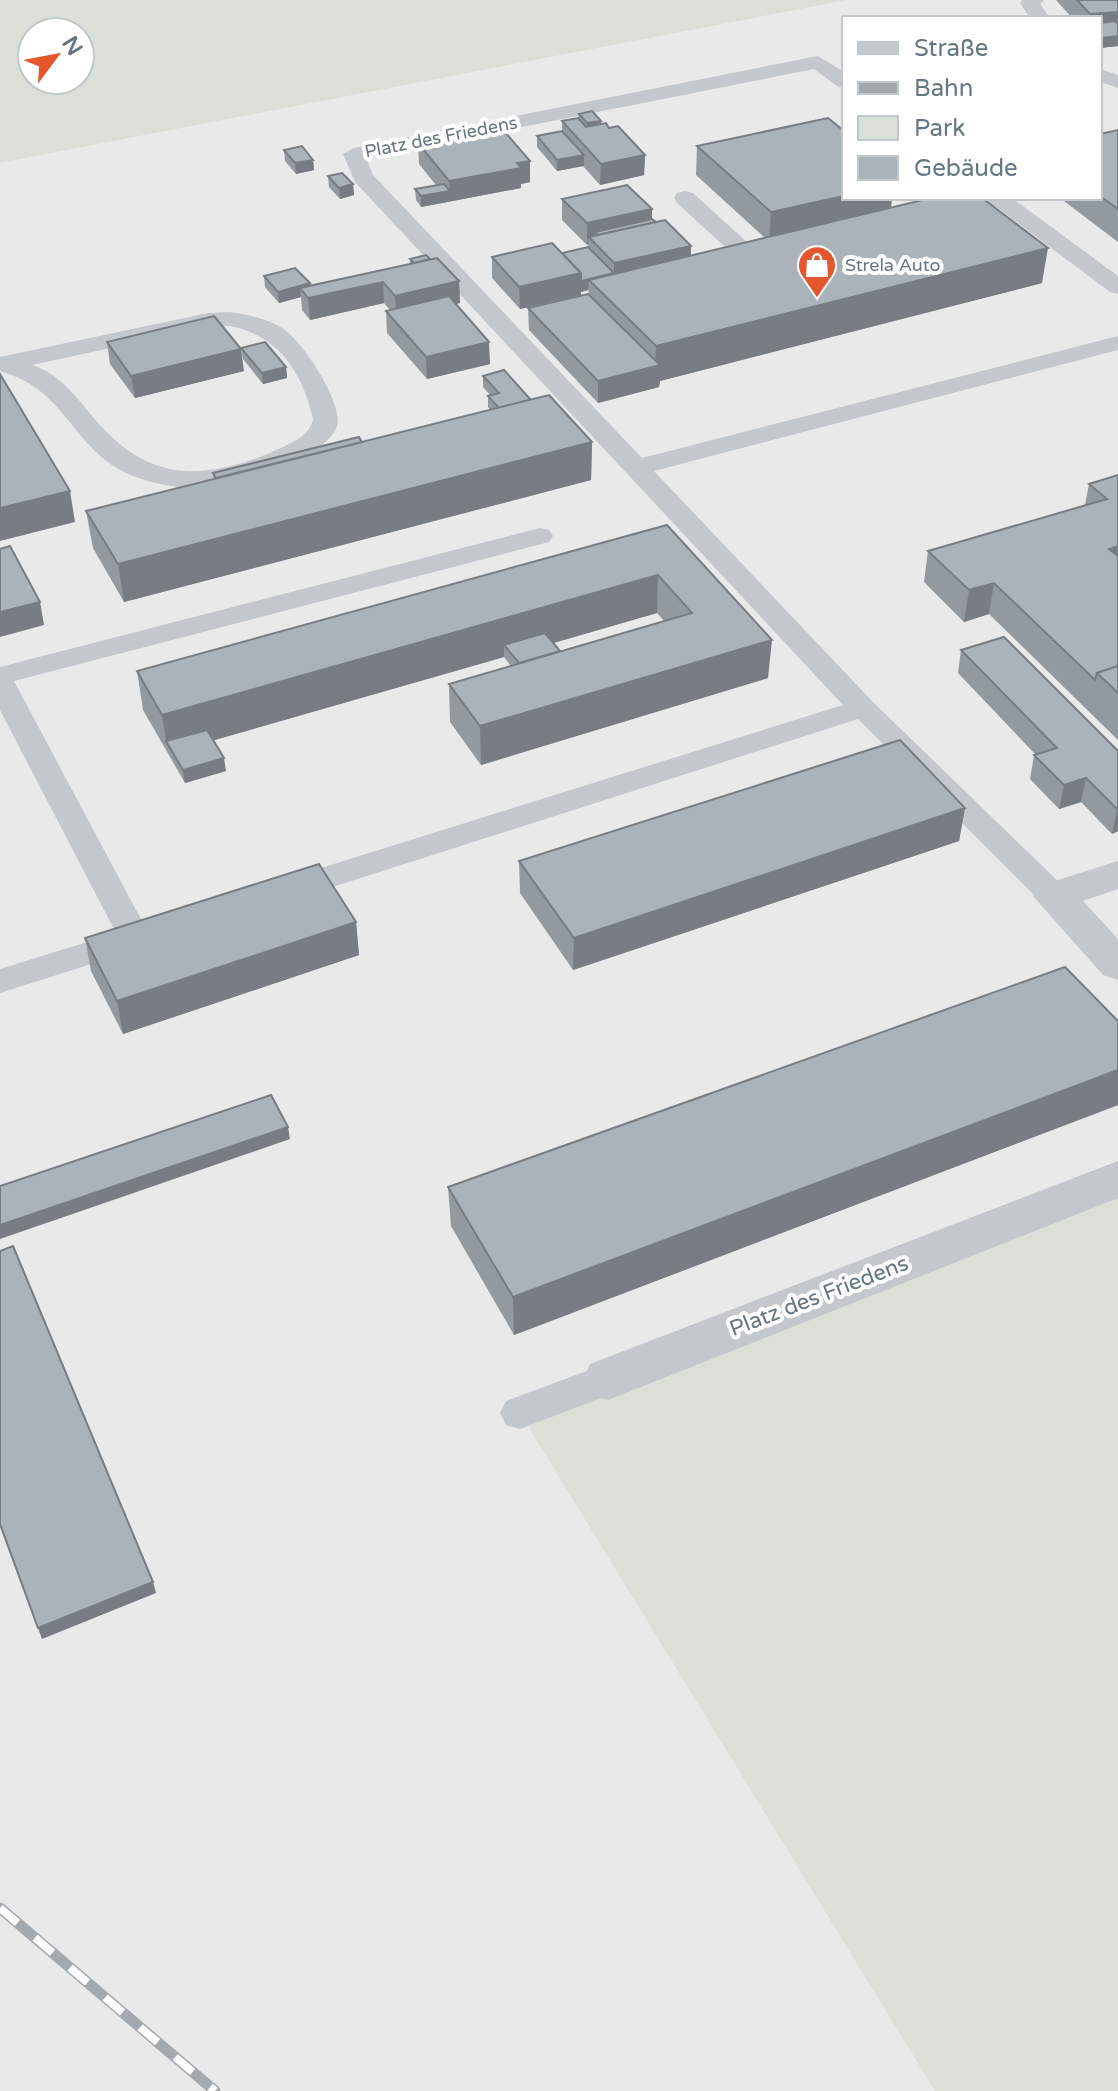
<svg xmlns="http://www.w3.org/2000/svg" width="1118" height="2091" viewBox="0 0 1118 2091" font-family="'Varela Round',sans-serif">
	<rect width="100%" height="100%" fill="#fafaf8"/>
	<path fill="#e8e9e9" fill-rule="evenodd" d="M848,0H1118V2091H0V163ZM844,18H1100V198H844Z"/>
	<g fill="#dadfd7" fill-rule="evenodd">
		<path d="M0,0H848L0,163ZM32,32H80V80H32Z"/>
		<polygon points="1118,1179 1118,2091 935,2091 520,1413"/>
	</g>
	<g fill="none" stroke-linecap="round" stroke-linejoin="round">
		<g fill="#c3c8cc" fill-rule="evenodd">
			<polygon points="1022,0 1044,0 1040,4 1050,18 1030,18 1020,3"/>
			<polygon points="818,56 844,72 844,88 837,86 814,69 366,158 373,175 642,458 1118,336 1118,350 654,471 873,702 1065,888 1070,896 1065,904 1054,907 1043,904 858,719 295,899 284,902 273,899 268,891 273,883 843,705 355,182 343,154 354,148"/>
			<polygon points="1100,69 1118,75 1118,88 1100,82"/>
			<polygon points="685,191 693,193 760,254 763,259 760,264 730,271 722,269 719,264 722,259 735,256 677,203 674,198 677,193"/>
			<polygon points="976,198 1012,198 1118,276 1118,294 1110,292 995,206 945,219 934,212 937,207"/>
			<path d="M230,312C247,315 267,318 282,328C301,339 344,403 337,426C324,464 214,491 178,487C155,484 128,477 109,463C66,430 59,388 0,371V357L208,313ZM230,326C278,335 303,373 313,419C310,437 287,445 272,452C197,483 145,480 92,416C76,396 58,373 32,365L208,327Z"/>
			<polygon points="540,528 549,530 553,536 549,542 14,681 151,938 142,948 0,993 0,969 116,933 0,710 0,667"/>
			<polygon points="608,1363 622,1368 627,1379 622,1390 520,1429 506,1425 500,1413 506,1401"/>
		</g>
		<g fill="#c3c8cc" fill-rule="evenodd">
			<polygon points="1118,861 1118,889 1083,901 1118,939 1118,980 1103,975 1033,896 1039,886"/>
			<polygon points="1118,1161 1118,1198 608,1400 590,1394 583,1379 590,1364"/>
		</g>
		<defs>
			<polyline id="rail" points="0,1908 215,2091"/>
		</defs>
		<use href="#rail" stroke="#a2aab0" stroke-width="11"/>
		<use href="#rail" stroke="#fff" stroke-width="8" stroke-dasharray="23" stroke-linecap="butt"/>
	</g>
	<g fill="#929a9f" fill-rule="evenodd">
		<polygon points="1056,0 1118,0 1118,46 1100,48 1100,18 1072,18"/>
		<polygon points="579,114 601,121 601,124 609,128 645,155 644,175 600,185 583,166 557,171 537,147 537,136 562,132 562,121 578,119"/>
		<polygon points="1118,130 1118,242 1060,198 1100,198 1100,134"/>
		<polygon points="493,135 530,161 530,182 521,184 521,188 421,207 416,200 415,189 436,185 419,164 418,143"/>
		<polygon points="697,146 844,198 892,198 891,208 1042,283 660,381 659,387 598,403 529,330 528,308 588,294 589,290 581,292 581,295 520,309 492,278 492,257 562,253 588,247 588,244 587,245 562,220 562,199 652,209 652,219 691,246 691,255 765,238 696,175"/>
		<polygon points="284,150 313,160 314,170 296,174 285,161"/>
		<polygon points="328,176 353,184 354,195 340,199 329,187"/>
		<polygon points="410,259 430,259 459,281 460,303 456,304 490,364 427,379 387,333 386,311 390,310 384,303 310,320 302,310 301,297 279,303 265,287 264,276 310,283 311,286 410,264"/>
		<polygon points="107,342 244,371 135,398 110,364"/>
		<polygon points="241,348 286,367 287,378 263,384 243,359"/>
		<polygon points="483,376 531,400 592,442 591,480 124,602 93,548 86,511 213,479 213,473 362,442 490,410 488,407 488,396 490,395 483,387"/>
		<polygon points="1118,475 1118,740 989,614 964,622 924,582 928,551 1085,505 1089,484"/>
		<path d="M667,525L768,678L481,765L450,722L449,684L511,666L504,657L214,740L226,771L185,783L143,710L137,671ZM657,613L664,621L560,651L553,643Z"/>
		<polygon points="961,650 1118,751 1118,831 1112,834 1081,802 1059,809 1030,779 1034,755 1036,755 958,673"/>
		<polygon points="965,808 959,841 573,970 520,893 519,861"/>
		<polygon points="356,922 359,955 123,1034 91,971 85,938"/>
		<polygon points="1118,1021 1118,1105 514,1335 451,1226 448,1187"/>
	</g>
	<g fill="#777d82">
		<polygon points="1118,12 1118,31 1100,33 1100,18 1090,18 1090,14"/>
		<polygon points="1118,36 1118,46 1100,48 1102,38"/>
		<polygon points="601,121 601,132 587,134 587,123"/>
		<polygon points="584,155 584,166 557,171 557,160"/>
		<polygon points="645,155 644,175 600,185 601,164"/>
		<polygon points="313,160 314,170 296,174 295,163"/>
		<polygon points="530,161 530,182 521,184 521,188 421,207 421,196 450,191 449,181"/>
		<polygon points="353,184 354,195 340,199 339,188"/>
		<polygon points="844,196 844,198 892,198 890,214 769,241 771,212"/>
		<polygon points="652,209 652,230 595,232 594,243 589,237 588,244 587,245 587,223"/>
		<polygon points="691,246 690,267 614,284 614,263"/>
		<polygon points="1048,248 1042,283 660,381 659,387 598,403 598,381 655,366 656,346"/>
		<polygon points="581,273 614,273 589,280 588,290 581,292 581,295 520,309 519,287"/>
		<polygon points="459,281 460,303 396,318 395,296"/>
		<polygon points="383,282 384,303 310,320 308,298"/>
		<polygon points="310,283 311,295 300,288 301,297 279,303 278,292"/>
		<polygon points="489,342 490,364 427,379 426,357"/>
		<polygon points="241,349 244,371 135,398 131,376"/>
		<polygon points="286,367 287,378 263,384 262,373"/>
		<polygon points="592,442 591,480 124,602 118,564"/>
		<polygon points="70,491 75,522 0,541 0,508"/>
		<polygon points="1118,546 1118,576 1109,549"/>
		<polygon points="658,575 657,613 512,655 504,645 504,657 173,752 166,741 168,753 162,715"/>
		<polygon points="994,583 989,614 964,622 969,590"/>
		<polygon points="40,602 44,625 0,637 0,612"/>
		<polygon points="772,640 768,678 481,765 480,726"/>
		<polygon points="224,758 226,771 185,783 183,770"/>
		<polygon points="1086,778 1081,802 1059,809 1064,785"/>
		<polygon points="965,808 959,841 573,970 574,938"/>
		<polygon points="1117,810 1118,810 1118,831 1112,834"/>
		<polygon points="356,922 359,955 123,1034 117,1001"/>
		<polygon points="1118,1070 1118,1105 514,1335 513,1297"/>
		<polygon points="288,1127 290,1139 0,1239 0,1225"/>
		<polygon points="153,1582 156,1593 42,1639 38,1628"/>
	</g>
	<g fill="#aab3b9" stroke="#777d82" stroke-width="2">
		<polygon points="1077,0 1118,0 1118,12 1090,14"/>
		<polygon points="1115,21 1118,24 1118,36 1102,38 1100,36 1100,23"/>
		<polygon points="592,111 601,121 587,123 579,114"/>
		<polygon points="578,118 586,127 606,123 609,128 618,126 645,155 601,164 562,121"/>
		<polygon points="828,118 844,131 844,143 843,144 844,144 844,196 771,212 697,146"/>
		<polygon points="1118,130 1118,209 1100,196 1100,134"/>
		<polygon points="489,131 493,135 505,132 530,161 517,163 521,168 449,181 418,143"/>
		<polygon points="562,131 584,155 557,160 537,136"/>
		<polygon points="302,146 313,160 295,163 284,150"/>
		<polygon points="342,173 353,184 339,188 328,176"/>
		<polygon points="444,184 450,191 421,196 415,189"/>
		<polygon points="627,185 652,209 587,223 562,199"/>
		<polygon points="931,198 982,198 1048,248 656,346 589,280"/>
		<polygon points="652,219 656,222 598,235 595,232"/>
		<polygon points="665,220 691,246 614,263 589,237"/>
		<polygon points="552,243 581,273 519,287 492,257"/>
		<polygon points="588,247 614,273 581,281 581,273 562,253"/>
		<polygon points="426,255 430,259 414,263 410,259"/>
		<polygon points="437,258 459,281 395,296 383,282 308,298 300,288"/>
		<polygon points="295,268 310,283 278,292 264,276"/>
		<polygon points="588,294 660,365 598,381 528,308"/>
		<polygon points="449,296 489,342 426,357 386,311"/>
		<polygon points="214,316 241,349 131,376 107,342"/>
		<polygon points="265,342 286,367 262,373 241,348"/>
		<polygon points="504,370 531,400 499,408 488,396 499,393 483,376"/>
		<polygon points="0,374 70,491 0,508"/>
		<polygon points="549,395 592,442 118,564 86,511"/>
		<polygon points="359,437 362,442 216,478 213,473"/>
		<polygon points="1118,475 1118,546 1109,549 1118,556 1118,666 1097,673 1095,680 994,583 969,590 928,551 1107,499 1089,484"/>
		<polygon points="667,525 772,640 480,726 449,684 692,613 658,575 162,715 137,671"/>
		<polygon points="10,546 40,602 0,612 0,549"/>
		<polygon points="545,633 560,651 519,663 504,645"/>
		<polygon points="1004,637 1118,751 1118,810 1086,778 1064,785 1034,755 1057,748 961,650"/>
		<polygon points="1118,666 1118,693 1097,673"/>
		<polygon points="207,730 224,758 183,770 166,741"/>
		<polygon points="900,740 965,808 574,938 519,861"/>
		<polygon points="319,864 356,922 117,1001 85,938"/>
		<polygon points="1065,967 1118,1021 1118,1070 513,1297 448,1187"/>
		<polygon points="271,1095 288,1127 0,1225 0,1186"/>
		<polygon points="13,1246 153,1582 38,1628 0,1524 0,1251"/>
	</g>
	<defs>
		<symbol id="shop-pin" viewBox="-11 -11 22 30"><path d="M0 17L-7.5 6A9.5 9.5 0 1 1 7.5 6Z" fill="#e4572e" stroke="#fff"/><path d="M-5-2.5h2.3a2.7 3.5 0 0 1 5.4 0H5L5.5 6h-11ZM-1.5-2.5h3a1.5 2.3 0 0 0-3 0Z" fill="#fff"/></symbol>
	</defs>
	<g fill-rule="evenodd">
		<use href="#shop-pin" x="795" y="243" width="44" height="60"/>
	</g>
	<g text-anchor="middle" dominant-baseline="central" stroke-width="8" stroke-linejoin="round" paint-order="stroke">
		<g font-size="18" fill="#657683" stroke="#fff">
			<text transform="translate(441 137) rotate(-11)">Platz des Friedens</text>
		</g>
		<g font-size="18" fill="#657683" stroke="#fff" text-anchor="start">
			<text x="845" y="265">Strela Auto</text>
		</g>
		<g font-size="22" fill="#657683" stroke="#fff">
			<text transform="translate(819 1296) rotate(-21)">Platz des Friedens</text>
		</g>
	</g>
	<rect x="842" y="16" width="260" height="184" fill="#ffffff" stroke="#c1c8cd" stroke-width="2"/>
	<rect x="858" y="42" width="40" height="12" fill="#c3c8cc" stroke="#c1c8cd" stroke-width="2"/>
	<text x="914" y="56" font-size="24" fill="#657683">Straße</text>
	<rect x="858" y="82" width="40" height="12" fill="#a2aab0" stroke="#c1c8cd" stroke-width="2"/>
	<text x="914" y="96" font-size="24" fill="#657683">Bahn</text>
	<rect x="858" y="116" width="40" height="24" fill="#dadfd7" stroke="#c1c8cd" stroke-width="2"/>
	<text x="914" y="136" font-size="24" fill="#657683">Park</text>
	<rect x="858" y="156" width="40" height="24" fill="#aab3b9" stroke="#c1c8cd" stroke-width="2"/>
	<text x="914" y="176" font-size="24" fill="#657683">Gebäude</text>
	<g transform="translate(56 56) rotate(58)"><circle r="38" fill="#ffffff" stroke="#c1c8cd" stroke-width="2"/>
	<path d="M0-6L14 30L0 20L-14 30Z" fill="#e4572e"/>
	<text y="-12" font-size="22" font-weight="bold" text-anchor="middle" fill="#657683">N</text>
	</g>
</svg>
